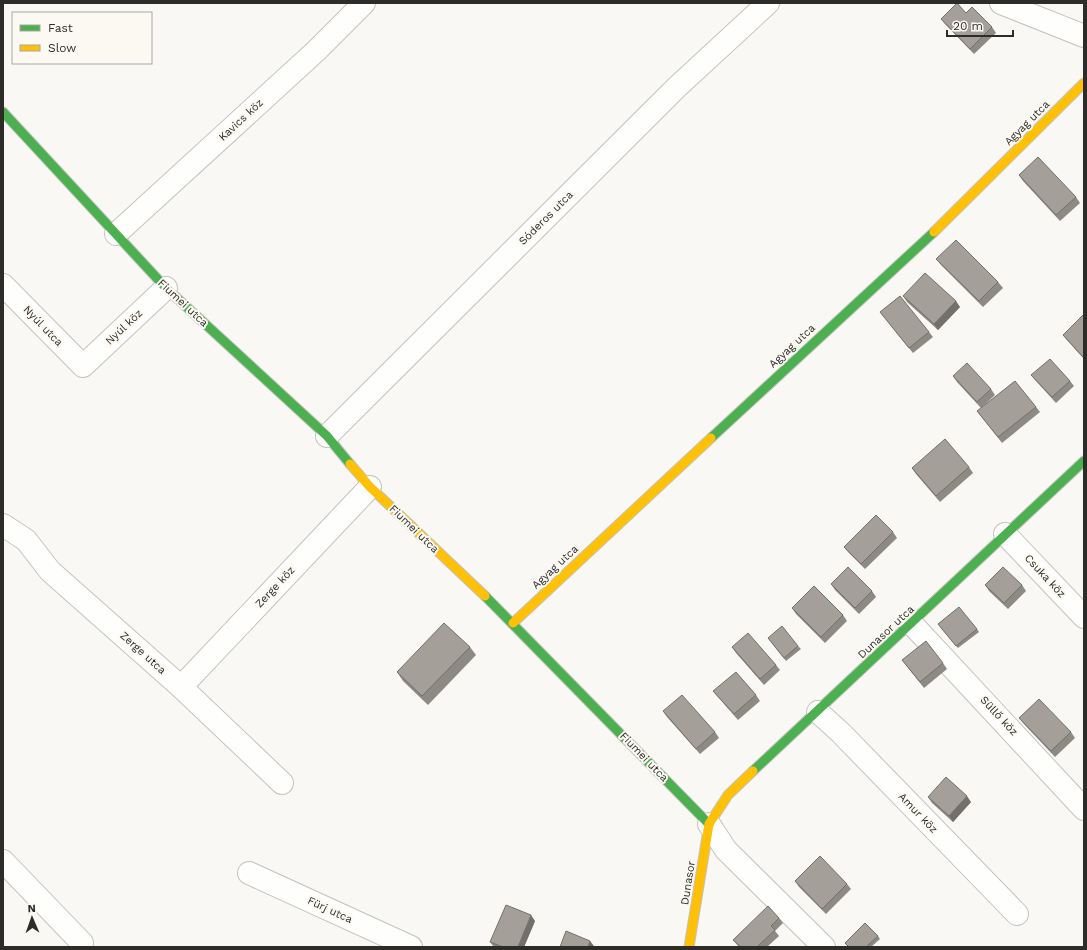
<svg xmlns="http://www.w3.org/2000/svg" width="1087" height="950" viewBox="0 0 1087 950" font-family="'Work Sans',sans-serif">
	<rect width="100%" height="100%" fill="#faf8f4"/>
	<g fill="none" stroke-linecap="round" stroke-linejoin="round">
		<defs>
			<g id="street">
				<polyline points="1001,3 1084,36"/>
				<polyline points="116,234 316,51 364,3"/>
				<polyline points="3,285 83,366 166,288"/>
				<polyline points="327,436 677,87 768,3"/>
				<polyline points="3,525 26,540 50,571 181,687 282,783"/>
				<polyline points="1005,534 1084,617"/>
				<polyline points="912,624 1084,809"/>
				<polyline points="181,687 370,487"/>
				<polyline points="818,712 841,733 1017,914"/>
				<polyline points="709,824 726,850 824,947"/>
				<polyline points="3,861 82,943"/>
				<polyline points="249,873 411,947"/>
			</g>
			<g id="fast">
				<polyline points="3,112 166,288 327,436 350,464"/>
				<polyline points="711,438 934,232"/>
				<polyline points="485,596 709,824"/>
				<polyline points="753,771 1084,461"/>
			</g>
			<g id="slow">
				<polyline points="934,232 1084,83"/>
				<polyline points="350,464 370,487 485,596"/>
				<polyline points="513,623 711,438"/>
				<polyline points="689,947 709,824 728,795 753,771"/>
			</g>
		</defs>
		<use href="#street" stroke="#c4c3c0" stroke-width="24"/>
		<use href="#fast" stroke="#c4c3c0" stroke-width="11"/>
		<use href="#slow" stroke="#c4c3c0" stroke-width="11"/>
		<use href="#street" stroke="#fefefd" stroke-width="22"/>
		<use href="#fast" stroke="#4caf50" stroke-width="9"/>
		<use href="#slow" stroke="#ffc107" stroke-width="9"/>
	</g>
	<g fill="#8d8a84">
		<polygon points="966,13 992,27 996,33 974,54 945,24 941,19"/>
		<polygon points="1019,175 1076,197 1080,203 1060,221 1023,181"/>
		<polygon points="936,259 998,282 1003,288 983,307 941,265"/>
		<polygon points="903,296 960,307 938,330 907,302"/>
		<polygon points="880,312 929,332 933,337 913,353"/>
		<polygon points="1084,316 1084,359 1067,340 1063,335"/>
		<polygon points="1031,375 1070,381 1074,386 1056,403 1036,381"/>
		<polygon points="953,376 991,389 995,395 981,408 957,382"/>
		<polygon points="1036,407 1040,412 1002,443 977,411"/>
		<polygon points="969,467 973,473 940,502 916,474 912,468"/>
		<polygon points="893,532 897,538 865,569 848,552 844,547"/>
		<polygon points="831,584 872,591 876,597 859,614 835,590"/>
		<polygon points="985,585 1022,585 1026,591 1008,609 989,591"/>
		<polygon points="792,608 843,615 847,621 825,643 796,614"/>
		<polygon points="940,627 977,629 979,632 958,648"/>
		<polygon points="768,638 798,646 801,649 786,661"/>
		<polygon points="470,647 476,655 428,705 403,681 397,672"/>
		<polygon points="732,647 776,665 780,670 764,685 736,653"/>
		<polygon points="902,660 943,663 947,669 924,688"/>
		<polygon points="713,691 756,695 760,701 738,720 718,697"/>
		<polygon points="663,711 715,732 719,738 700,754 667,717"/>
		<polygon points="1019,718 1071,732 1075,738 1055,757 1024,724"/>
		<polygon points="928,797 971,802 953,822 932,803"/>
		<polygon points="795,881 847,884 851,889 826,914 799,887"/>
		<polygon points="779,918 783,923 775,931 779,936 767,947 739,947 733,940"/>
		<polygon points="535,921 524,947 494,947 490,942"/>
		<polygon points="878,936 880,939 871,947 848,947 845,943"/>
	</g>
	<g fill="#73706b">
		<polygon points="956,301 960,307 938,330 934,324"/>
		<polygon points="967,796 971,802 953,822 949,816"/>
		<polygon points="531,915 535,921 524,947 518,947"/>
		<polygon points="590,941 594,946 594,947 588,947"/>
	</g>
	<g fill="#a4a099" stroke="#73706b">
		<polygon points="957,3 966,13 972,7 992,27 970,49 941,19"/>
		<polygon points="1038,157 1076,197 1056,215 1019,175"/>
		<polygon points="956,240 998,282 979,301 936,259"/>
		<polygon points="925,273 956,301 934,324 903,296"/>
		<polygon points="900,296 929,332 909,348 880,312"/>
		<polygon points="1083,315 1084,316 1084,356 1083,357 1063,335"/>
		<polygon points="1050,359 1070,381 1052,397 1031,375"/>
		<polygon points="967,363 991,389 977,402 953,376"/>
		<polygon points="1015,381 1036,407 998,437 977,411"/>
		<polygon points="945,439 969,467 936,496 912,468"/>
		<polygon points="876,515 893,532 861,564 844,547"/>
		<polygon points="848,567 872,591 855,608 831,584"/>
		<polygon points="1003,567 1022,585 1004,603 985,585"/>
		<polygon points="814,586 843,615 821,637 792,608"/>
		<polygon points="959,607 977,629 956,646 938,624"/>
		<polygon points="444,623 470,647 422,696 397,672"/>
		<polygon points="782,626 798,646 784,658 768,638"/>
		<polygon points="748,633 776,665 760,679 732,647"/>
		<polygon points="926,641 943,663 920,682 902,660"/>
		<polygon points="736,672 756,695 734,714 713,691"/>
		<polygon points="682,695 715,732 696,749 663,711"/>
		<polygon points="1039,699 1071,732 1051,751 1019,718"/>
		<polygon points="946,777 967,796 949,816 928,797"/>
		<polygon points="820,856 847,884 822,909 795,881"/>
		<polygon points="506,905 531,915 518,947 503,947 490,942"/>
		<polygon points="768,906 779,918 771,926 775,930 757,947 741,947 733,940"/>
		<polygon points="865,923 878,936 866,947 849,947 845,943"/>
		<polygon points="566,931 590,941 588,947 560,947"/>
	</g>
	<g text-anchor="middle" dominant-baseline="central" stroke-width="4" stroke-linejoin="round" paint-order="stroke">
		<g font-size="11" fill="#2d2c29" stroke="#fcf9f2">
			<text transform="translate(241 120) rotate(-43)">Kavics köz</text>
			<text transform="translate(1027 123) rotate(-45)">Agyag utca</text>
			<text transform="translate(546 218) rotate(-45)">Sóderos utca</text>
			<text transform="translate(183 303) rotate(43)">Fiumei utca</text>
			<text transform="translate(43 326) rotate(46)">Nyúl utca</text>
			<text transform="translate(124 327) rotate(-43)">Nyúl köz</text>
			<text transform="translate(792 346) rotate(-43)">Agyag utca</text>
			<text transform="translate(414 529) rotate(44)">Fiumei utca</text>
			<text transform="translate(555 567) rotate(-43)">Agyag utca</text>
			<text transform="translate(1045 576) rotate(47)">Csuka köz</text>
			<text transform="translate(275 587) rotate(-47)">Zerge köz</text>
			<text transform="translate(886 632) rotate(-43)">Dunasor utca</text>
			<text transform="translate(143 653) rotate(42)">Zerge utca</text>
			<text transform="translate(999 716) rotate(47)">Süllő köz</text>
			<text transform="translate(644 757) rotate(46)">Fiumei utca</text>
			<text transform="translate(918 813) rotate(46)">Amur köz</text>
			<text transform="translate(688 883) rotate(-81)">Dunasor</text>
			<text transform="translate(330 910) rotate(25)">Fürj utca</text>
		</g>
	</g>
	<rect width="1087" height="950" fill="none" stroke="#2d2c29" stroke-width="8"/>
	<rect x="12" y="12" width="140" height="52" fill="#fcf9f2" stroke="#a9a7a2"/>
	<rect x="20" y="25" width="20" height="6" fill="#4caf50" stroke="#a9a7a2"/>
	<text x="48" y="32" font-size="12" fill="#2d2c29">Fast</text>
	<rect x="20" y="45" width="20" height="6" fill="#ffc107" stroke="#a9a7a2"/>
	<text x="48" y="52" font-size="12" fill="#2d2c29">Slow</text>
	<g transform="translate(32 918) rotate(358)" stroke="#fcf9f2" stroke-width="3" paint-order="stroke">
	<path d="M0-3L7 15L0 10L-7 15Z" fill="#2d2c29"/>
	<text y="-6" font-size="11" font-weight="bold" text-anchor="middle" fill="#2d2c29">N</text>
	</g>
	<path d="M947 30v6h66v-6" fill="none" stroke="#2d2c29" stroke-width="2"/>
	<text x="953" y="30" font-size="12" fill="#2d2c29" stroke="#fcf9f2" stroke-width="3" paint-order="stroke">20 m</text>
</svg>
